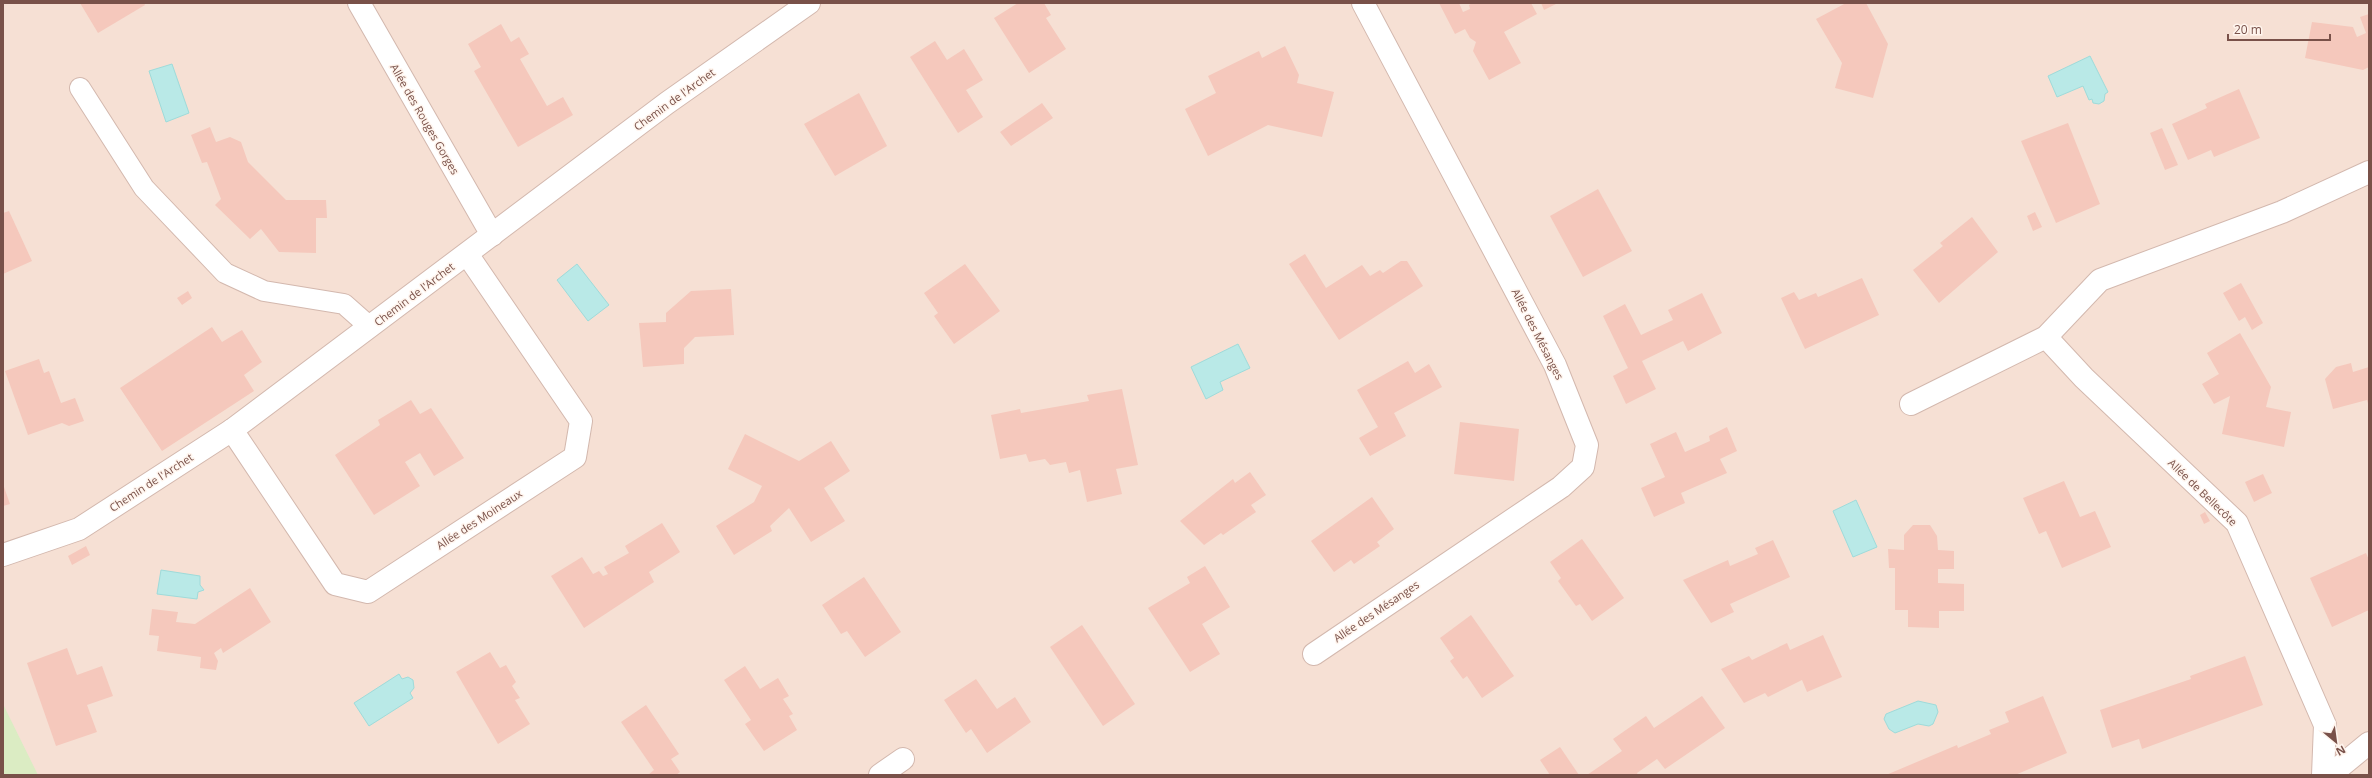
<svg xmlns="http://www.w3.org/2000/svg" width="2372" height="778" viewBox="0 0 2372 778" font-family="'Open Sans',sans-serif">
	<rect width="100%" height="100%" fill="#fef0e6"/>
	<rect fill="#f6e0d4" x="3" y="3" width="2366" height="772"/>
	<polygon fill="#dbecc3" points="3,704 38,775 3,775"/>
	<g fill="#b9e9e7" stroke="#9edbda">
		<polygon points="2090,56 2108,92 2105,94 2104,101 2099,104 2093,103 2092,99 2089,100 2083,86 2057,97 2048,76"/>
		<polygon points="172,64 189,113 166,122 149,71"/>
		<polygon points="577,264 609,305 588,321 557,280"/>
		<polygon points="1238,344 1250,368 1220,382 1223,390 1206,399 1191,367"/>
		<polygon points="1856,500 1877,547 1853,557 1833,511"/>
		<polygon points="161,570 200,576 200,585 204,590 198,592 197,599 157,594"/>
		<polygon points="399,674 402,679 408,677 413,680 414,688 410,693 413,698 369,726 354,703"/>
		<polygon points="1918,701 1936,705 1938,712 1933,724 1929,726 1918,724 1895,733 1889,729 1884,719 1886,714"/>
	</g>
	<g fill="#f5c8bc">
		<polygon points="80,3 144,3 145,5 98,33"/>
		<polygon points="1018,3 1044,3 1051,15 1046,18 1066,49 1029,73 994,18"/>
		<polygon points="1439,3 1459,3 1463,12 1470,9 1469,5 1472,3 1531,3 1537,14 1504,32 1521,63 1489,80 1473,51 1476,42 1470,38 1465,29 1455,34"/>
		<polygon points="1541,3 1558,3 1544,10"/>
		<polygon points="1846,3 1866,3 1888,44 1873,98 1835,88 1842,63 1816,19"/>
		<polygon points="2369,14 2369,67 2363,70 2305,58 2312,22 2353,27 2357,37 2366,33 2360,17"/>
		<polygon points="501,24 511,42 519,37 529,54 520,59 547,106 563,97 573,115 518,147 474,71 481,67 468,44"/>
		<polygon points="935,41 947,60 964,49 983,80 966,90 983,117 958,133 910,57"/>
		<polygon points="1285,46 1299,75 1297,83 1334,92 1322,137 1268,125 1208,156 1185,109 1216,93 1208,76 1259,51 1262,58"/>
		<polygon points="2239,89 2260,138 2214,157 2211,150 2188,160 2172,124 2207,108 2205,104"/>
		<polygon points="859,93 887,146 835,176 804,124"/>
		<polygon points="1042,103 1053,118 1011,146 1000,132"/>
		<polygon points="2068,123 2100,204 2056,223 2021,141"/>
		<polygon points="210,127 216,142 230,137 241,142 248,162 286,200 326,200 327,218 316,218 316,253 279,252 261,229 250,239 215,205 221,199 207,162 202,163 191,135"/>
		<polygon points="2162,128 2178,165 2165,170 2150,133"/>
		<polygon points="1598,189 1632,251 1583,277 1550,216"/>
		<polygon points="9,211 32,261 3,274 3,213"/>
		<polygon points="2035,212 2042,227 2033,231 2027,216"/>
		<polygon points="1972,217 1998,252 1939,303 1913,270 1943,246 1940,243"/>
		<polygon points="1305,254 1326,288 1362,265 1370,276 1380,270 1383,273 1401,261 1407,261 1423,286 1339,340 1289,264"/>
		<polygon points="965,264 1000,311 954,344 934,316 938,313 924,293"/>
		<polygon points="1862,278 1879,315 1805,349 1781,298 1794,292 1799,300 1816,293 1818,297"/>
		<polygon points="2241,283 2263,323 2252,330 2245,317 2239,321 2223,293"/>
		<polygon points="731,289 734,335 695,337 684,348 684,364 643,367 639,323 666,322 666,313 691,291"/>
		<polygon points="188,291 192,298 182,305 177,298"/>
		<polygon points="1702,293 1722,333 1688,351 1683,341 1642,361 1656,389 1626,404 1613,376 1628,368 1603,316 1625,304 1641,335 1673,320 1668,310"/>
		<polygon points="212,327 222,342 242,330 262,362 244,375 254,391 162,451 120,388"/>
		<polygon points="2240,333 2271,387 2266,407 2291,412 2284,447 2222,434 2230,396 2214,404 2202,384 2219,374 2207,353"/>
		<polygon points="39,359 44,373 49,371 61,403 75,398 84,421 69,426 62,423 28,435 5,371"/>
		<polygon points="1408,361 1415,373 1429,364 1442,387 1394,413 1406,436 1370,456 1359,438 1378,427 1357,390"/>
		<polygon points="2351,363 2353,372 2369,367 2369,407 2367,400 2333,409 2325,379 2336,367"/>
		<polygon points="1122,389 1138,465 1116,469 1122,494 1087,502 1080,470 1069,473 1066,462 1050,465 1045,459 1029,462 1026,454 1000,459 991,415 1020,409 1021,413 1089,401 1087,395"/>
		<polygon points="411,400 420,414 431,408 464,458 434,476 420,453 405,462 420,486 374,515 335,455 380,425 378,420"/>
		<polygon points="1460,422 1519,429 1514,481 1454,474"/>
		<polygon points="1727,427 1737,451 1720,459 1727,473 1681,493 1685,503 1654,517 1641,488 1665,477 1650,444 1676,432 1685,452 1710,441 1709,436"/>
		<polygon points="745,434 799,461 831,441 850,471 824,488 845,521 811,542 789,508 770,526 772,531 734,555 716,526 754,502 762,486 728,469"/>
		<polygon points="1250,472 1266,495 1251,505 1256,512 1223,535 1221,533 1204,545 1180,521 1233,479 1235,483"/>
		<polygon points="2263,474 2272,493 2254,502 2245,482"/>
		<polygon points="2064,481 2080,517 2095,511 2111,547 2062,568 2046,531 2039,534 2023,498"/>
		<polygon points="3,484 10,504 3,506"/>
		<polygon points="1372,497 1394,529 1377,542 1380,546 1354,564 1351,560 1334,572 1311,541"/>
		<polygon points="2205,512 2210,521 2204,524 2200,515"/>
		<polygon points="662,523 680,552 649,572 654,582 584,628 551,576 582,557 593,574 599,571 603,576 608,574 604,567 629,553 625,546"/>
		<polygon points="1913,525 1930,525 1937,536 1938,550 1954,551 1954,569 1938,569 1938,583 1964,584 1964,611 1939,611 1939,628 1908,627 1908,610 1895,610 1895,568 1889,568 1888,549 1904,550 1904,535"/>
		<polygon points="1582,539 1624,598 1592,621 1580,604 1576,606 1558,581 1561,578 1550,562"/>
		<polygon points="1773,540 1790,577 1730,604 1734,612 1711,623 1683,580 1728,560 1730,566 1758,554 1755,548"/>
		<polygon points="86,546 90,555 72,565 68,556"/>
		<polygon points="2366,553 2369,560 2369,610 2332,627 2310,578"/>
		<polygon points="1205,566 1230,607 1202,624 1220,654 1190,672 1148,608 1190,583 1187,577"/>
		<polygon points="864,577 901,632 865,657 847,631 841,634 822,605"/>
		<polygon points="250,588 271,622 223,653 221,648 214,653 218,661 216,670 200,668 201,657 157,651 159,636 149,635 152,609 178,612 176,622 195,624"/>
		<polygon points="1471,615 1514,676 1482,698 1467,676 1463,679 1450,661 1454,658 1440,638"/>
		<polygon points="1082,625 1135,704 1103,726 1050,647"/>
		<polygon points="1823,635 1842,677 1807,692 1802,680 1768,697 1765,693 1744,703 1721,669 1749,656 1752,660 1787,643 1790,650"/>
		<polygon points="67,648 77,675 102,666 113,696 87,705 97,732 56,746 27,663"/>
		<polygon points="490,652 500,668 506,665 516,682 512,686 520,698 515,700 530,724 498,744 456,672"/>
		<polygon points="2245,656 2263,705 2142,749 2139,739 2112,748 2100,710 2191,679 2190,676"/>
		<polygon points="745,666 760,689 778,678 789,696 783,699 793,714 789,716 797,730 764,751 745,724 751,720 724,680"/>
		<polygon points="976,679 997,709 1015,697 1031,722 987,753 971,729 966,733 944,700"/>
		<polygon points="1702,696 1725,728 1665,769 1657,759 1637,773 1638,775 1587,775 1622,751 1613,739 1646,716 1654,728"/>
		<polygon points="2043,696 2067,753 2015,775 1886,775 1957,745 1958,748 1991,734 1989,730 2009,722 2005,712"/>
		<polygon points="646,705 679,754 671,759 680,772 676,775 648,775 654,770 621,722"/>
		<polygon points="1560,747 1579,775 1550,775 1540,760"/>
	</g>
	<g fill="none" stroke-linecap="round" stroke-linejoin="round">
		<defs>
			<polyline id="service" points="80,88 144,188 225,273 264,291 344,304 370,327"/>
			<g id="minor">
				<polyline points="359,3 492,235"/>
				<polyline points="2046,337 2084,378 2237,523 2325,725 2323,775"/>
				<polyline points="1911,404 2046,337 2100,280 2282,212 2369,172"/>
				<polyline points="232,430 335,584 368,592 575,457 581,421 467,254"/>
				<polyline points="3,555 79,529 232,430 667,103 809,3"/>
				<polyline points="1314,654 1561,487 1583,467 1587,445 1555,365 1363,3"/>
				<polyline points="880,775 903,759"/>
				<polyline points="2330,775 2369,743"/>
			</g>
		</defs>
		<use href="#service" stroke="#d3b8ae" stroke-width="22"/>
		<use href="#minor" stroke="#d3b8ae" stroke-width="24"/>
		<use href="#service" stroke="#fff" stroke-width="20"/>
		<use href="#minor" stroke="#fff" stroke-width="22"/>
	</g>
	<g text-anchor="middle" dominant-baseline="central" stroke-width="3" stroke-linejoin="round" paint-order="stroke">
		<g font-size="11" fill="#795149" stroke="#fff5ee">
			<text transform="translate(674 99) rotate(-36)">Chemin de l'Archet</text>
			<text transform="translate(425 119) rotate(60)">Allée des Rouges Gorges</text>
			<text transform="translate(414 294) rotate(-37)">Chemin de l'Archet</text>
			<text transform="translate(1538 334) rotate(63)">Allée des Mésanges</text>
			<text transform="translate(151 482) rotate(-33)">Chemin de l'Archet</text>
			<text transform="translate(2203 492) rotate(44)">Allée de Bellecôte</text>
			<text transform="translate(479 519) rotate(-33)">Allée des Moineaux</text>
			<text transform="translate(1376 611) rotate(-34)">Allée des Mésanges</text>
		</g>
	</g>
	<rect width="2372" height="778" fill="none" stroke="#795149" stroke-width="8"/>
	<g transform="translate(2336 742) rotate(151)" stroke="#fff5ee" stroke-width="3" paint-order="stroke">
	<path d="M0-3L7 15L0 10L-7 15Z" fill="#795149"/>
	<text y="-6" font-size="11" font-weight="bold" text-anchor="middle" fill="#795149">N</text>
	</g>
	<path d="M2228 34v6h102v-6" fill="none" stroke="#795149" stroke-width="2"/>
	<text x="2234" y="34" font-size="12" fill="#795149" stroke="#fff5ee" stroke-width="3" paint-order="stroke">20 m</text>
</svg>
